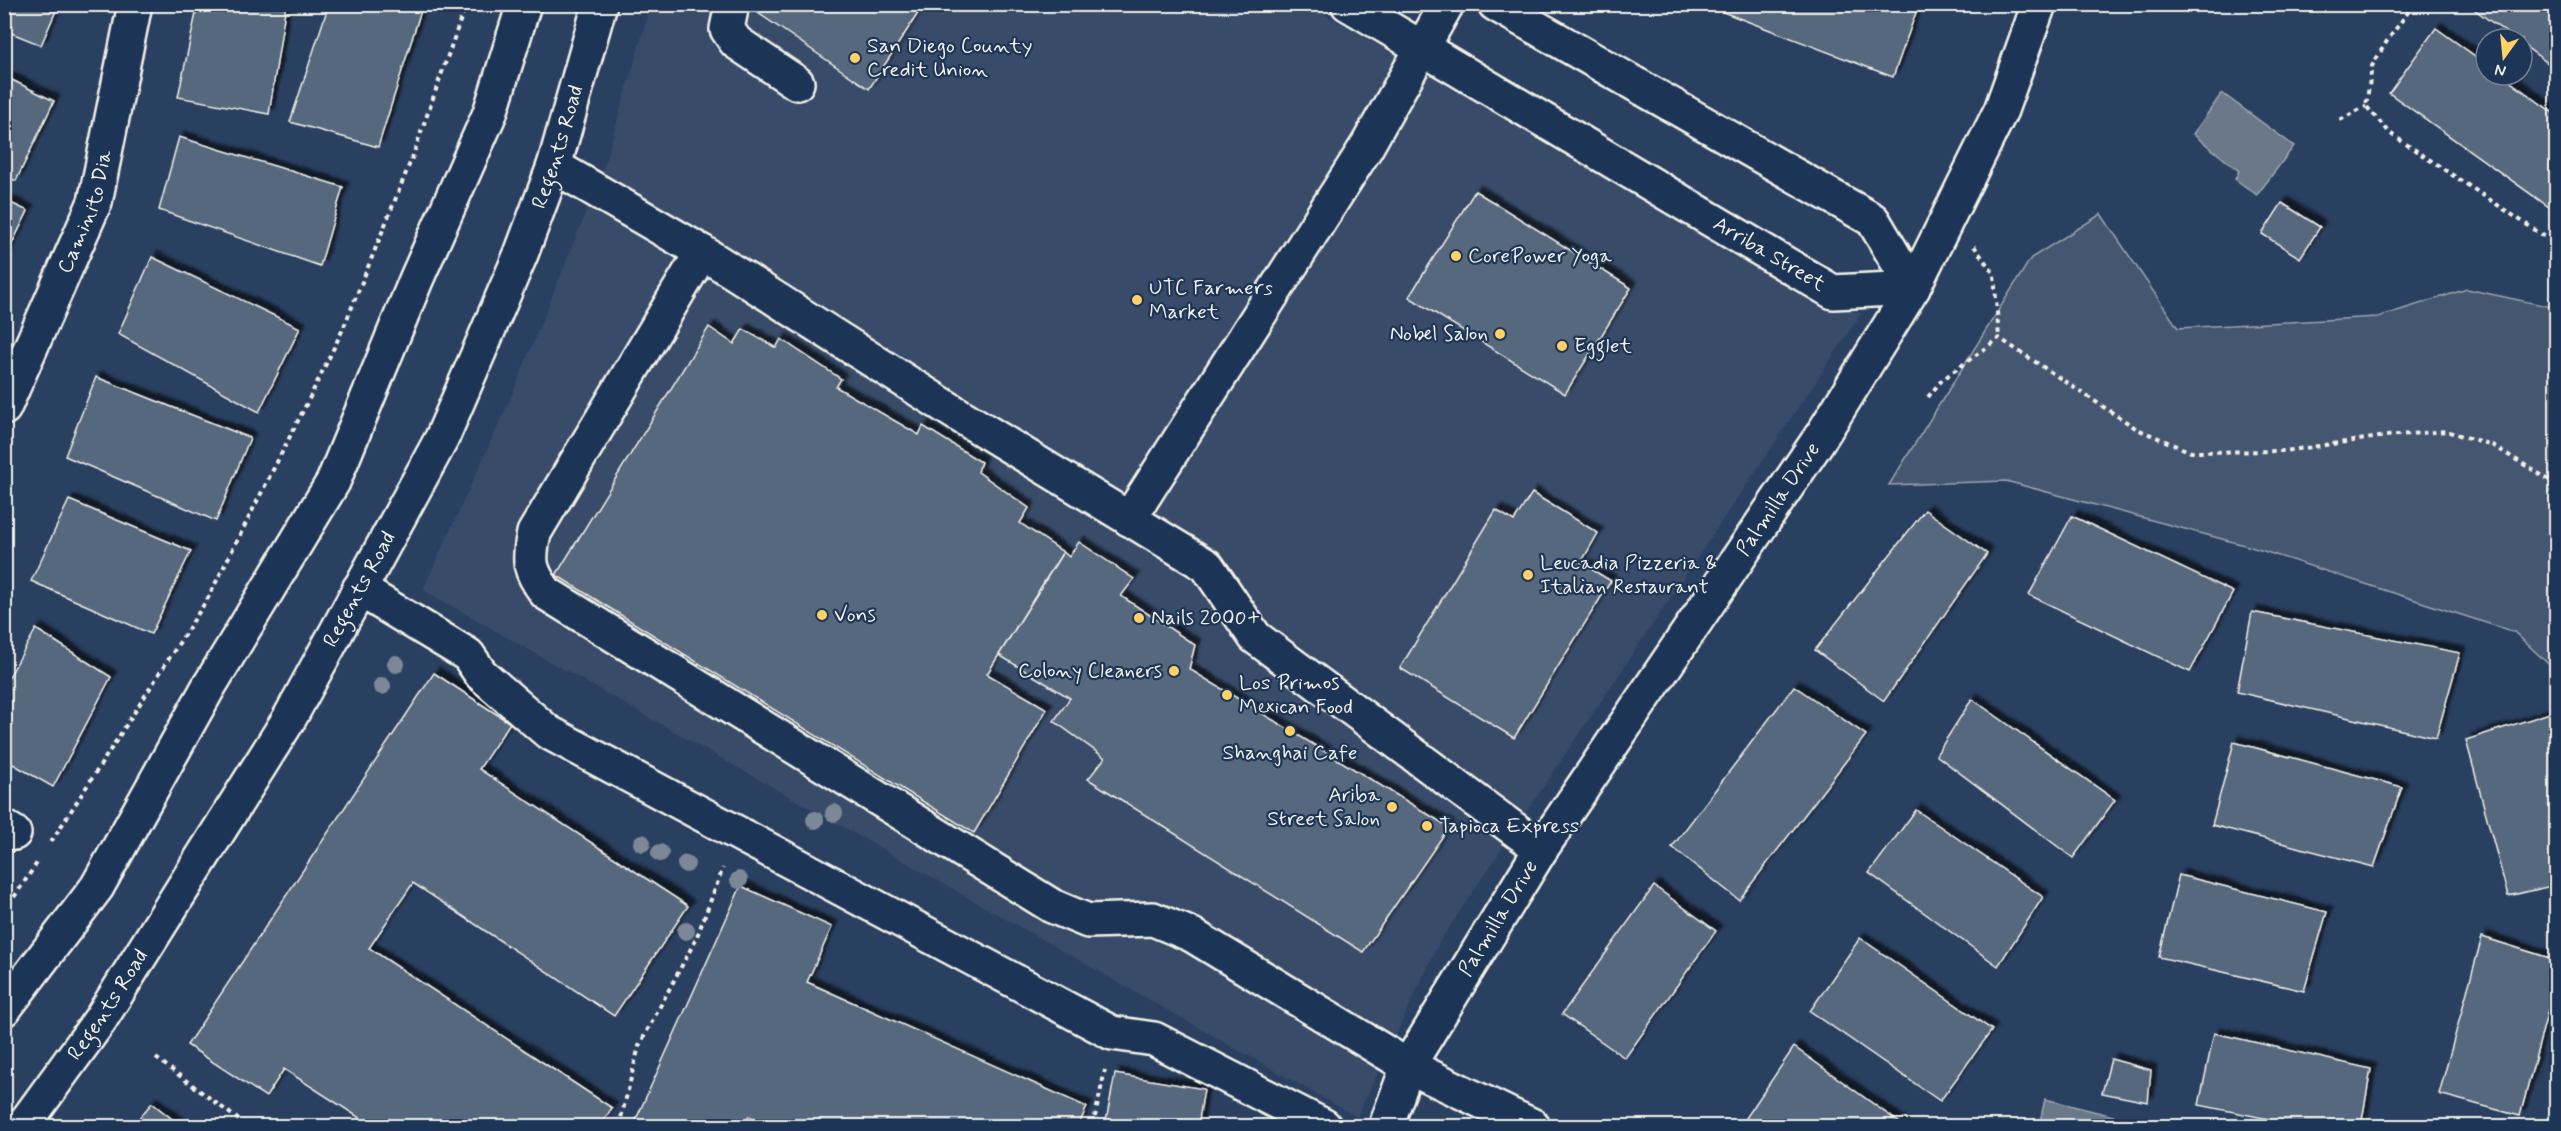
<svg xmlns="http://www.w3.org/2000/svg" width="2561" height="1131" viewBox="0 0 2561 1131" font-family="Mynerve,sans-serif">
	<defs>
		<filter id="shadow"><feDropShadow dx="5.5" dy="-5.5" stdDeviation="1.5" flood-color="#0009"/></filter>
	</defs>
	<rect width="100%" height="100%" fill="#2a4060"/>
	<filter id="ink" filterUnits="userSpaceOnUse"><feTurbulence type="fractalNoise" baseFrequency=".0167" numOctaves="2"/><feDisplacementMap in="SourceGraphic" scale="12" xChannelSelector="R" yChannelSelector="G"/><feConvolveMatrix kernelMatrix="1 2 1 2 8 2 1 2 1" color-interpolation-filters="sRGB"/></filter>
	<g filter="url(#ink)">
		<polygon fill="#374c69" points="651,5 1308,5 1861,314 1440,941 1357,1117 423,590 512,395 602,173"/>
		<polygon fill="#445771" stroke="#9ca4ac" stroke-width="1.5" points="2101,214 2178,328 2378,317 2467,289 2556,308 2556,671 2514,632 2248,546 2006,481 1889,485 2031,258"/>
		<g fill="#6a788a" stroke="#a1a8b0" stroke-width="1.5">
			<polygon points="2222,93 2294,146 2257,195 2235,179 2239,171 2193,134"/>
			<polygon points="2045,1099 2125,1119 2123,1126 2039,1126"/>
		</g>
		<g fill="#56677d" stroke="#f4f1e8" stroke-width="1.5" filter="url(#shadow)">
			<polygon points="4,4 59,4 41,45 4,30"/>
			<polygon points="198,4 286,4 269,114 178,97"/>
			<polygon points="329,4 423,4 378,147 290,122"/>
			<polygon points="745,4 924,4 869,89"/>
			<polygon points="1702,4 1919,4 1893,77"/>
			<polygon points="2467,4 2556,4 2556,69 2522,44 2522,39 2515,39"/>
			<polygon points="2436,28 2486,64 2486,75 2501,75 2556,115 2556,212 2389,93"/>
			<polygon points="4,76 54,101 16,181 4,175"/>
			<polygon points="179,137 343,187 320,266 159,210"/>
			<polygon points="1475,191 1631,288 1565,394 1409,297"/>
			<polygon points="4,200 28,211 4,260"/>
			<polygon points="2282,203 2320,227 2300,258 2262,234"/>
			<polygon points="152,257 300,328 259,412 118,334"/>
			<polygon points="709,327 734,344 743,329 776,348 781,339 841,379 836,387 919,435 923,426 981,462 978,472 1029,508 1020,523 1063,552 987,674 1047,709 974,833 556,575"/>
			<polygon points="96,377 250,438 216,521 65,456"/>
			<polygon points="1532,493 1598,533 1581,563 1611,581 1514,738 1400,668 1496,510 1514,521"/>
			<polygon points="69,500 191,551 151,634 31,581"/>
			<polygon points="1925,510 1987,554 1884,701 1815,650"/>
			<polygon points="2072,516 2233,592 2190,672 2029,595"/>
			<polygon points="1079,542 1134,579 1121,596 1195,645 1189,669 1449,827 1363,952 1088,779 1105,758 1054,721 1070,698 999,655 1063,552 1069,557"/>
			<polygon points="2252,612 2460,653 2436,738 2237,692"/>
			<polygon points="36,629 111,677 53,787 4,759 4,686"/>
			<polygon points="434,673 510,723 479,769 688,906 614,1016 413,883 369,948 612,1108 600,1126 372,1126 284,1069 266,1097 187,1045"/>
			<polygon points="1794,686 1866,735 1739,900 1672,847"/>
			<polygon points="1972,699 2115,800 2073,858 1936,755"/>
			<polygon points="2556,711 2556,885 2508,896 2466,740"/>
			<polygon points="2234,742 2402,787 2374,867 2212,825"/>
			<polygon points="1916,810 2043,897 1998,966 1869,873"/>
			<polygon points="2179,875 2327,912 2304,991 2159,957"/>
			<polygon points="741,886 832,927 807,982 1087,1107 1078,1126 773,1126 749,1116 744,1126 633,1126"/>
			<polygon points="1654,886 1716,931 1625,1058 1562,1014"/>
			<polygon points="2482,937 2556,960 2556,980 2520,1116 2439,1094"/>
			<polygon points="1860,938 1992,1030 1940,1101 1810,1011"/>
			<polygon points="2214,1033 2371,1069 2361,1126 2304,1126 2199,1105"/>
			<polygon points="1794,1047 1904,1126 1758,1126 1746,1118"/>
			<polygon points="2111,1059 2151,1070 2148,1102 2102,1093"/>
			<polygon points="1115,1074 1204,1089 1198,1126 1105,1126"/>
			<polygon points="152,1103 181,1126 132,1126"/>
		</g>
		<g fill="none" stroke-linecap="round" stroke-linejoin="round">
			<defs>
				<g id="minor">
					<polyline points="732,4 727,29 736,42 797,83"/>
					<path id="s1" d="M1348,4L1833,292L1913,288"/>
					<polyline points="1495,4 1873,220 1913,288"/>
					<polyline points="554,166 702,252 954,412 1207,566 1255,637 1541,849"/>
					<path d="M702,252L534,533C528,562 529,570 546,593L1052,906L1088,921L1153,919L1192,935L1408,1066L1533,1126"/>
					<path id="s2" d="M4,408L95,202L135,4"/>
					<polyline points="1129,519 1367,146 1447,4"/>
					<polyline points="359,589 468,655 481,674 548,732 1112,1033 1154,1039 1324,1126"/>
					<polyline points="4,827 14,833"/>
					<polyline points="4,1009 97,887 208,688 333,482 416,280 490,113 524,4"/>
					<path id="s3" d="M23,1126L100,1020L289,719L442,438L521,254L554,166L600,4"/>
					<path id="s4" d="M1386,1126L1408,1066L1541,849L1824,432L1913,288L2001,110L2039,4"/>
				</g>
			</defs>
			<use href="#minor" stroke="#f4f1e8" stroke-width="38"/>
			<g stroke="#f4f1e8" stroke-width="4" stroke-dasharray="4.5 4.5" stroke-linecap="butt">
				<polyline points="2414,4 2387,41 2372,66 2366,106 2391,134 2556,244"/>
				<polyline points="2340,120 2366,106"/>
				<polyline points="1974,246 1994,274 1999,338"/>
				<polyline points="1928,397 1942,380 1999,338 2137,429 2191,452 2285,451 2386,436 2446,431 2492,445 2556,484"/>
				<polyline points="51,842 208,598 309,399 343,329 412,158 466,4"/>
				<polyline points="4,912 37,863"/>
				<polyline points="156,1058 247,1126"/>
				<polyline points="619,1126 639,1046 696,939 723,868"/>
				<polyline points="1093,1126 1105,1070"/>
			</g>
			<use href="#minor" stroke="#1d3557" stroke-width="33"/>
		</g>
		<g fill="#7c8897">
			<circle cx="396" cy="664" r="9"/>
			<circle cx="382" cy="686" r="9"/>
			<circle cx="834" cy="813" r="9"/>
			<circle cx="815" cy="820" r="9"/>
			<circle cx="642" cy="843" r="9"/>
			<circle cx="660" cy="853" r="9"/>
			<circle cx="686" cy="864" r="9"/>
			<circle cx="739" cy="880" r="9"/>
			<circle cx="686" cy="931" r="9"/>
		</g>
	</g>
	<g fill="#ffd166" stroke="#1d3557" stroke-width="2">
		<circle cx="855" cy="58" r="6"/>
		<circle cx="1456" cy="256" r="6"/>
		<circle cx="1137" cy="300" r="6"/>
		<circle cx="1500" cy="334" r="6"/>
		<circle cx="1562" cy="346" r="6"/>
		<circle cx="1528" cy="575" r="6"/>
		<circle cx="822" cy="615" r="6"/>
		<circle cx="1139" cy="618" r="6"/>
		<circle cx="1174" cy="671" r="6"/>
		<circle cx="1227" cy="695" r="6"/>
		<circle cx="1290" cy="731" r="6"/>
		<circle cx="1392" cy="807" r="6"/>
		<circle cx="1427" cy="826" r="6"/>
	</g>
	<g text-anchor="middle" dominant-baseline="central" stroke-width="4.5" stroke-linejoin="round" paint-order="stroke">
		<g font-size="21" fill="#f4f1e8" stroke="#1d3557" text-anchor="start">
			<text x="867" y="46">San Diego County<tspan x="867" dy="24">Credit Union</tspan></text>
			<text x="1468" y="256">CorePower Yoga</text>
			<text x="1149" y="288">UTC Farmers<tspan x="1149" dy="24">Market</tspan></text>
			<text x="1488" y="334" text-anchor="end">Nobel Salon</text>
			<text x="1574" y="346">Egglet</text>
			<text x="1540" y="563">Leucadia Pizzeria &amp;<tspan x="1540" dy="24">Italian Restaurant</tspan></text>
			<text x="834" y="615">Vons</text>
			<text x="1151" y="618">Nails 2000+</text>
			<text x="1162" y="671" text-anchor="end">Colony Cleaners</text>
			<text x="1239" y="683">Los Primos<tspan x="1239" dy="24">Mexican Food</tspan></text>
			<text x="1290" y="753" text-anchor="middle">Shanghai Cafe</text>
			<text x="1380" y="795" text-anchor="end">Ariba<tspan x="1380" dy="24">Street Salon</tspan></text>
			<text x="1439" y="826">Tapioca Express</text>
		</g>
		<g font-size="21" fill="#f4f1e8" stroke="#1d3557">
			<text stroke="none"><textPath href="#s3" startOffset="1120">Regents Road</textPath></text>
			<text stroke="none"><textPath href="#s2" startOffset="213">Caminito Dia</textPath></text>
			<text stroke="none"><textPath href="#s1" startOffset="490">Arriba Street</textPath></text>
			<text stroke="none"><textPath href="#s4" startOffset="741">Palmilla Drive</textPath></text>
			<text stroke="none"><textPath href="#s3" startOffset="634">Regents Road</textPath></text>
			<text stroke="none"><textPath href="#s4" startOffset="237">Palmilla Drive</textPath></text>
			<text stroke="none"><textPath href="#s3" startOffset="148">Regents Road</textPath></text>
		</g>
	</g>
	<rect width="2561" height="1131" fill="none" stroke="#1d3557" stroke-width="24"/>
	<rect x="12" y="12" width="2537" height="1107" fill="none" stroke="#f4f1e8" stroke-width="2" filter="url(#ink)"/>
	<g transform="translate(2504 57) rotate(195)"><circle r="28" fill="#1d3557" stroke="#738091" stroke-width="1.5"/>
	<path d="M0-4.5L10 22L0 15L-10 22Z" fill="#ffd166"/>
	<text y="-9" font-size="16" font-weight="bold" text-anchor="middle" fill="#f4f1e8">N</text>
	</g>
</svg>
